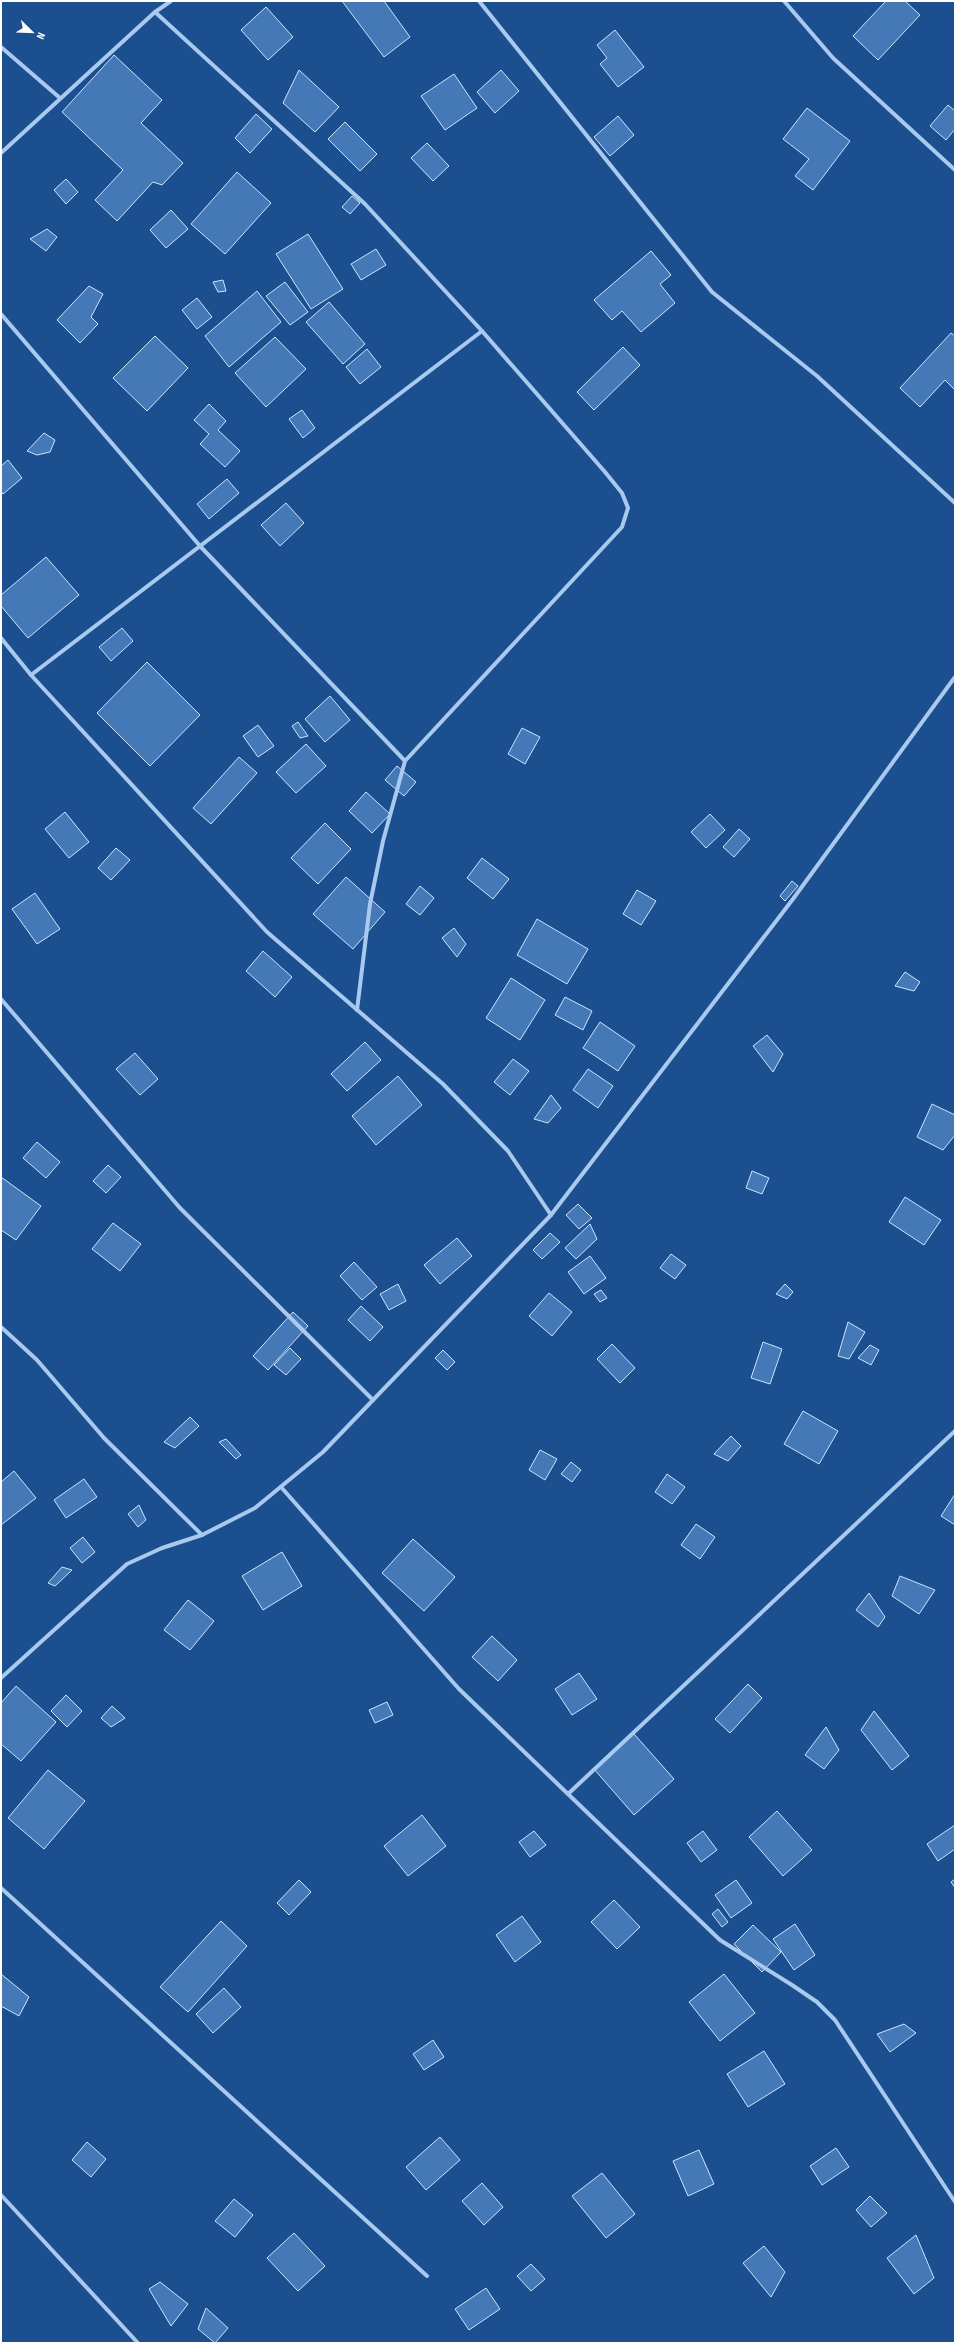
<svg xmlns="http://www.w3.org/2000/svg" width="956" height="2344" viewBox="0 0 956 2344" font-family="'Sofia Sans Condensed',sans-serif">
	<rect width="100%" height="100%" fill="#1b4f8f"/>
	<g fill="#4478b7" stroke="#cfe3fa">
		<polygon points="342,1 384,1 410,37 384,57"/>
		<polygon points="886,1 905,1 920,15 878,60 853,36"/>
		<polygon points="266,7 293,37 268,60 241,30"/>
		<polygon points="615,30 644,67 618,87 600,64 607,58 597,45"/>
		<polygon points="114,55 162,100 141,123 183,163 162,185 153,182 117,221 95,200 123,170 62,112"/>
		<polygon points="299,70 339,107 315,132 283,103"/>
		<polygon points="501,70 519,91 495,113 477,92"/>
		<polygon points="454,74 477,108 445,130 421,96"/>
		<polygon points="948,105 955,111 955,129 946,140 930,126"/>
		<polygon points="807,108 850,141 813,190 795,176 809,159 783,139"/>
		<polygon points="256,114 272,129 250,153 235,138"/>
		<polygon points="618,116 634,135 610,156 594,137"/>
		<polygon points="345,122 377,154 360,171 328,139"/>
		<polygon points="427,143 449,166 433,181 411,158"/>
		<polygon points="237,172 271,203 225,254 191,224"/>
		<polygon points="66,179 78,192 66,204 54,190"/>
		<polygon points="352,196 360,203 350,214 342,207"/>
		<polygon points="171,210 188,229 166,248 150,230"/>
		<polygon points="47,229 57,237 46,251 30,239"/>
		<polygon points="308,234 343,289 311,309 276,254"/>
		<polygon points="376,249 386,265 361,280 351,264"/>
		<polygon points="651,251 671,275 660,284 675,303 641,332 622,311 612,320 594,300"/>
		<polygon points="223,280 226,291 218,292 213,282"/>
		<polygon points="285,282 308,312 290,325 266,296"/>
		<polygon points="89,286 103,294 91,317 98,324 80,343 57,320"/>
		<polygon points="257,291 281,322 229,367 205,336"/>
		<polygon points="197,298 212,317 197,329 182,310"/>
		<polygon points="329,302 365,344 343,364 306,322"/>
		<polygon points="951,333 955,336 955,390 945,380 920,407 900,388"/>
		<polygon points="155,336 188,368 147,411 113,378"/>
		<polygon points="275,337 306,369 266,407 235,373"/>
		<polygon points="623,347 640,365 594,410 577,392"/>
		<polygon points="367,349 381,367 360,384 346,367"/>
		<polygon points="209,404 226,421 218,430 240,451 225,467 200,444 209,434 194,420"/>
		<polygon points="302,410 315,428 303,438 289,419"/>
		<polygon points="44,433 55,440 50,452 37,455 27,451"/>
		<polygon points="8,460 22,478 3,494 1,491 1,466"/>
		<polygon points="227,479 239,493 209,519 197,504"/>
		<polygon points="286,503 304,523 280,546 261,525"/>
		<polygon points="46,557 79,595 28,638 1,606 1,595"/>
		<polygon points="122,628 133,641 111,661 99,647"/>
		<polygon points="147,662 200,715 150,766 97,713"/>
		<polygon points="330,696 350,720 325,742 305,719"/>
		<polygon points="298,722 308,736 300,738 292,726"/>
		<polygon points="258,725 274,746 258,757 243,736"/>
		<polygon points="522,728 540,737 525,764 508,754"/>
		<polygon points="306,744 326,766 296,793 276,772"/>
		<polygon points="239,757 257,773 211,824 193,808"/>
		<polygon points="397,766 416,782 404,796 385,780"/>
		<polygon points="366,792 390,814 372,833 349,811"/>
		<polygon points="65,812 89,842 69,858 45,829"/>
		<polygon points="710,814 725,830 706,848 691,832"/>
		<polygon points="325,823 351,849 318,884 291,858"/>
		<polygon points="739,829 750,839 734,857 723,847"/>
		<polygon points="116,848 130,860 111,880 98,868"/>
		<polygon points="482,858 509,879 493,899 467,878"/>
		<polygon points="346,877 385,912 353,949 313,914"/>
		<polygon points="792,881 798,886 785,901 780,896"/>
		<polygon points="420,886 434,898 420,915 406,904"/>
		<polygon points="637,890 656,901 641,925 623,914"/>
		<polygon points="35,893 60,929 37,944 12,909"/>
		<polygon points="537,919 588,949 567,984 517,955"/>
		<polygon points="454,928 466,944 457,957 442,938"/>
		<polygon points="263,951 292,977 275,997 246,971"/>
		<polygon points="905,972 920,982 914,991 895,986"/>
		<polygon points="511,978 545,1000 520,1040 486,1018"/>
		<polygon points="565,997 592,1011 583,1030 555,1015"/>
		<polygon points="600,1022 635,1046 618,1071 583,1048"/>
		<polygon points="767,1035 783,1054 773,1072 753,1046"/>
		<polygon points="365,1042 381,1060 347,1091 331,1074"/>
		<polygon points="135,1053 158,1079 140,1095 116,1069"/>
		<polygon points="513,1059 529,1071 510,1095 494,1082"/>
		<polygon points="588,1069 613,1086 598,1108 573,1090"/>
		<polygon points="398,1076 422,1105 376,1145 352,1116"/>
		<polygon points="551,1095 561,1108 548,1123 534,1119"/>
		<polygon points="932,1104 955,1115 955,1135 943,1150 917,1137"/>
		<polygon points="37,1142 60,1162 46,1178 23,1158"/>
		<polygon points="108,1165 121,1177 106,1193 93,1181"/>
		<polygon points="752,1171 769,1178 762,1194 746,1188"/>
		<polygon points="1,1177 41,1206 16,1240 1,1230"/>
		<polygon points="905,1197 941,1220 924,1245 889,1222"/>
		<polygon points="578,1204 592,1218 579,1229 566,1215"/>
		<polygon points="113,1223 141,1244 120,1271 92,1249"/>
		<polygon points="590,1224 597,1239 576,1259 565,1248"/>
		<polygon points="550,1233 560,1242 542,1259 533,1250"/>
		<polygon points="457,1238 472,1256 440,1284 424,1265"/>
		<polygon points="671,1254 686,1265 675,1279 660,1268"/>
		<polygon points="590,1256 606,1278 584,1294 568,1272"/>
		<polygon points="354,1262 377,1287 362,1300 340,1276"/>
		<polygon points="398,1284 406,1301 389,1310 380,1294"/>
		<polygon points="785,1284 793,1292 787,1299 776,1294"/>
		<polygon points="601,1290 607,1298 600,1302 594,1294"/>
		<polygon points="549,1293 572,1312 552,1336 529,1316"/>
		<polygon points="361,1306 383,1327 370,1341 348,1320"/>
		<polygon points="293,1312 308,1326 268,1370 253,1356"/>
		<polygon points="848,1322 865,1332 849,1359 838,1356"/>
		<polygon points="763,1342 782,1349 770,1384 751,1378"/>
		<polygon points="612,1344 635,1368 620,1383 597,1359"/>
		<polygon points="870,1345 879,1350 871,1365 858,1358"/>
		<polygon points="290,1348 301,1359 286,1375 274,1365"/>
		<polygon points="443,1350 455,1362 447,1370 435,1358"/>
		<polygon points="803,1411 838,1431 819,1464 784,1444"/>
		<polygon points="190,1417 199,1426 175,1448 164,1442"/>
		<polygon points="731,1436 741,1446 728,1461 714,1454"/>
		<polygon points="226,1439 241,1455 236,1459 219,1442"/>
		<polygon points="540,1450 557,1459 545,1480 529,1470"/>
		<polygon points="571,1462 581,1470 572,1482 561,1474"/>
		<polygon points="14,1471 36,1498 1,1525 1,1482"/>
		<polygon points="667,1474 685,1487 672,1504 655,1492"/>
		<polygon points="84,1479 97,1497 66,1518 54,1500"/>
		<polygon points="955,1494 955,1525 941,1516"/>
		<polygon points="139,1505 146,1520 138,1527 128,1514"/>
		<polygon points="696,1524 715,1537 700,1559 681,1545"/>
		<polygon points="83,1537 95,1552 82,1563 70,1548"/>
		<polygon points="413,1539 455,1577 424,1611 382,1573"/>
		<polygon points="282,1552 302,1586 263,1610 242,1576"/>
		<polygon points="62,1567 72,1570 55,1586 48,1583"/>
		<polygon points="900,1576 935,1590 919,1614 892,1596"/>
		<polygon points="869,1593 885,1617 878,1627 856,1610"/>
		<polygon points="188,1600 214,1621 190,1650 164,1630"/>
		<polygon points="492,1636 517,1660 498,1681 472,1657"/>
		<polygon points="579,1673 597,1699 572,1715 555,1689"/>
		<polygon points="748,1684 762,1698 730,1733 715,1719"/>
		<polygon points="16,1686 56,1722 21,1761 1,1744 1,1703"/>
		<polygon points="66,1695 82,1711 67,1727 51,1711"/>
		<polygon points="387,1702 393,1715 375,1723 369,1710"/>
		<polygon points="112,1706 125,1718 111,1727 101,1718"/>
		<polygon points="874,1711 909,1756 892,1770 861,1730"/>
		<polygon points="826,1727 839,1750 824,1769 805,1755"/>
		<polygon points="634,1734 674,1779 634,1815 594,1769"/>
		<polygon points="48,1770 85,1801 44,1849 8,1818"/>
		<polygon points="777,1811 812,1850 783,1876 749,1837"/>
		<polygon points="422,1815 446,1846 408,1876 384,1846"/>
		<polygon points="955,1825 955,1849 938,1861 927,1844"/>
		<polygon points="534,1831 546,1845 530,1857 519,1842"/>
		<polygon points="703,1831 717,1850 701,1862 687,1843"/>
		<polygon points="955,1879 955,1888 951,1882"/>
		<polygon points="299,1880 311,1892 289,1915 277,1903"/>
		<polygon points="736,1880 752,1903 731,1918 715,1895"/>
		<polygon points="614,1900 640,1927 617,1949 591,1922"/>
		<polygon points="718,1909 728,1922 722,1927 712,1914"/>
		<polygon points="522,1916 541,1942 515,1962 496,1935"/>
		<polygon points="221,1921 247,1946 188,2012 160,1987"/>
		<polygon points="795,1924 815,1955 794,1970 773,1939"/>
		<polygon points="753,1925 781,1952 762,1972 734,1944"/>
		<polygon points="1,1974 29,1997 19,2016 1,2006"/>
		<polygon points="724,1974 755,2013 720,2041 689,2002"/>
		<polygon points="224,1988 241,2007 213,2033 196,2014"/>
		<polygon points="904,2024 916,2033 890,2052 877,2034"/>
		<polygon points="433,2040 444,2057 424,2070 413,2054"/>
		<polygon points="764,2051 785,2084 748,2107 727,2074"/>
		<polygon points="440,2137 460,2160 426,2190 406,2167"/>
		<polygon points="87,2142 106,2159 91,2177 72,2160"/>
		<polygon points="836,2148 849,2167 822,2185 810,2166"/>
		<polygon points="699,2150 714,2184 688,2196 673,2161"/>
		<polygon points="602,2173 635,2214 606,2238 572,2196"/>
		<polygon points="482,2183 503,2207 484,2225 462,2201"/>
		<polygon points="870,2196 887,2213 871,2227 856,2210"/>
		<polygon points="234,2199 253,2215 235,2237 215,2221"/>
		<polygon points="294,2233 325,2266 298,2291 267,2258"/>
		<polygon points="916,2235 934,2278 914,2294 887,2258"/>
		<polygon points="764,2246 785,2272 771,2297 743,2263"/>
		<polygon points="531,2264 545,2279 531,2291 517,2276"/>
		<polygon points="160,2282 188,2304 171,2326 149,2289"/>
		<polygon points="486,2288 500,2309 469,2330 455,2309"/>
		<polygon points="206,2308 228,2328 215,2343 198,2329"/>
	</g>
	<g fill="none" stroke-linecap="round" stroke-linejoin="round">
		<g stroke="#a9c9ee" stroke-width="4">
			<polyline points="479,1 712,292 817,376 955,503"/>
			<polyline points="784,1 833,58 955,170"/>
			<polyline points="155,12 365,204 482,331 605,472 622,493 628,508 622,527 405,761 383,841 370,904 357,1010"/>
			<polyline points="1,47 60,98"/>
			<polyline points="1,153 155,12 171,1"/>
			<polyline points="1,314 200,546 405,761"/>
			<polyline points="1,638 31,675 267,932 443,1084 508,1151 551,1215"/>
			<polyline points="31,675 482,331"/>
			<polyline points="1,999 180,1208 373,1400"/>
			<polyline points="1,1327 37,1360 104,1438 202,1535"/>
			<polyline points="281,1487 459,1689 568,1794 720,1940 792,1985 817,2002 835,2020 955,2202"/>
			<polyline points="1,1678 127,1564 162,1548 202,1535 255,1508 323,1452 551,1215 793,899 955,677"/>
			<polyline points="568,1794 955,1431"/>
			<polyline points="1,1888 427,2276"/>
			<polyline points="1,2195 138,2343"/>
		</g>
	</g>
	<rect width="956" height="2344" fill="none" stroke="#ffffff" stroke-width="4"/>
	<g transform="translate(32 32) rotate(113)" stroke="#1b4f8f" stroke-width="3" paint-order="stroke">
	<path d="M0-3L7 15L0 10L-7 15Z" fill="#ffffff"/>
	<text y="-6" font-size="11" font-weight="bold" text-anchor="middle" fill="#ffffff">N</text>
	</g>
</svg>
